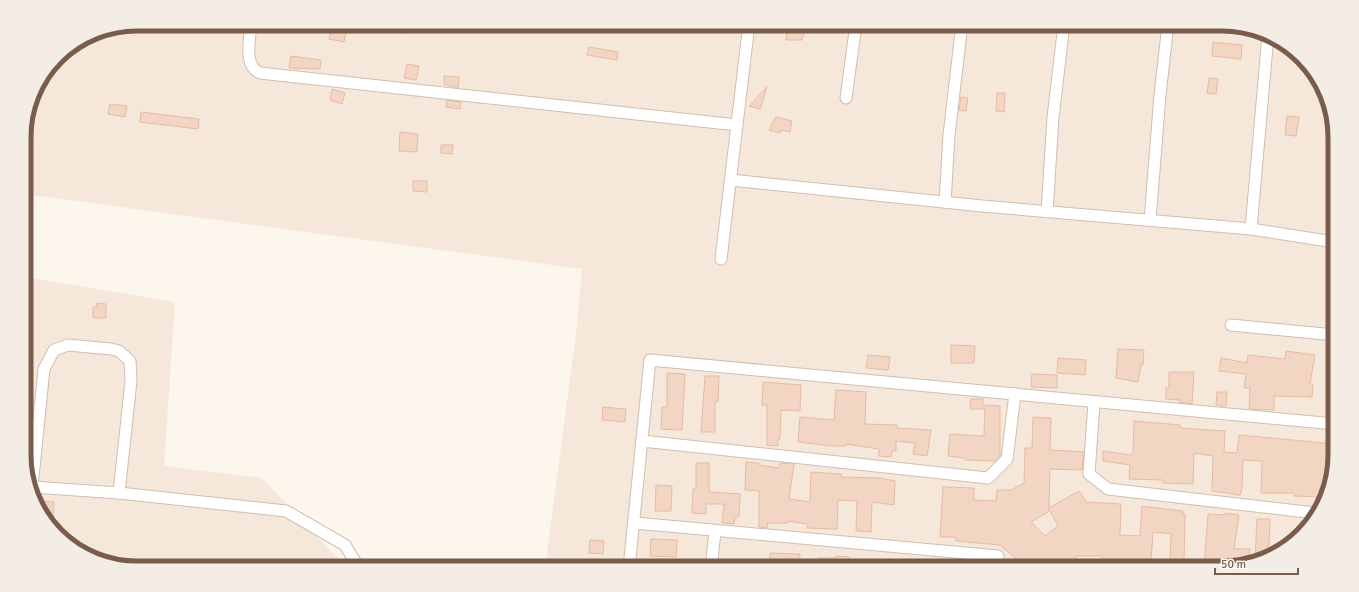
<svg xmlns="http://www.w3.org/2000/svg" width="1359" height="592" viewBox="0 0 1359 592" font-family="Signika,sans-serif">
	<rect width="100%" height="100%" fill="#fdf6ec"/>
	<g fill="#f5e8da">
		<polygon points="137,24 1222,24 1265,33 1312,68 1334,122 1335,455 1326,498 1291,545 1229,568 545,568 577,326 582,269 24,194 24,129 36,87 62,52 94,33"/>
		<polygon points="25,277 175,302 164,466 262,478 347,568 137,568 94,559 47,524 25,470"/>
	</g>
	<g fill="#f3d5c3" stroke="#e6bba3" fill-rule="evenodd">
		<polygon points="379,24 410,24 410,33 379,32"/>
		<polygon points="788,24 806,24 802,40 786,40"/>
		<polygon points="331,28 346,31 344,42 329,39"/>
		<polygon points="1213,42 1242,45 1241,59 1212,56"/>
		<polygon points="589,47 618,52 617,60 587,55"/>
		<polygon points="291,56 321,60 320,69 289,68"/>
		<polygon points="407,64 419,66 416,80 404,78"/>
		<polygon points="444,76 459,77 458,88 444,84"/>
		<polygon points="1209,78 1218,79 1216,94 1207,93"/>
		<polygon points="767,87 760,109 749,106"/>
		<polygon points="332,89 345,93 342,104 330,100"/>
		<polygon points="997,93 1005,93 1004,112 996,111"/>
		<polygon points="961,97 968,98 966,111 959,110"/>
		<polygon points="447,100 461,102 460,109 446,107"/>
		<polygon points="110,104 127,106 125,117 108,114"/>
		<polygon points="141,112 199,119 198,129 140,122"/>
		<polygon points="1287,116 1299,117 1296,136 1285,135"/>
		<polygon points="776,117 792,121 790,132 781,130 780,133 769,130"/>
		<polygon points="400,132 418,134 417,152 399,151"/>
		<polygon points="441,145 453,145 452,154 441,153"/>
		<polygon points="413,181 427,181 427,192 413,191"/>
		<polygon points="97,303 106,304 106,318 93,318 93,307 97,307"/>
		<polygon points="951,345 975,346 974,363 951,363"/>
		<polygon points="1118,349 1144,350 1143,365 1141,364 1138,382 1116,378"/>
		<polygon points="1286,351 1315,355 1310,384 1313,384 1312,397 1274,396 1274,410 1249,409 1250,388 1244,388 1246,374 1219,371 1221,358 1247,363 1248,355 1285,359"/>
		<polygon points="868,355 890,357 888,370 866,368"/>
		<polygon points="1058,358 1086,360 1085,375 1057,373"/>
		<polygon points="1169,372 1194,372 1192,404 1179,402 1180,400 1166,399 1166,388 1169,388"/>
		<polygon points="667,373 685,374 682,430 661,429 662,407 667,407"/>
		<polygon points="1032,374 1057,375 1057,388 1031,387"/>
		<polygon points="705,376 719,376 718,402 715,402 715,432 701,432"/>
		<polygon points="763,382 801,385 800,411 781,410 780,439 778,438 778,446 767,445 767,405 762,405"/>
		<polygon points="836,390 866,392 865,424 897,425 897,428 931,430 927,456 913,454 915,443 896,441 896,451 892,451 891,457 879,456 879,449 846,444 846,446 832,446 798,442 800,417 834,420"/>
		<polygon points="1217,392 1227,392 1226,406 1216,405"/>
		<polygon points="971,399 983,399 983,409 970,409"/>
		<polygon points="985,405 1000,406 1000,456 995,461 965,460 965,458 948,456 950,434 984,436"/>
		<polygon points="603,407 626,409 625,422 602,420"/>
		<path d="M1033,417L1051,418L1050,450L1084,452L1082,470L1050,469L1049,508L1079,491L1086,502L1121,504L1120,535L1140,536L1142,506L1183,511V514H1185L1184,565H1170L1171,534L1153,532L1151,561L1102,559V556H1075L1080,563L1073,568H1013L1015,558L1000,545L956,541V537H940L943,487L974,488V500L996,501L997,490H1011L1024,483L1025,448H1032ZM1049,509L1058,526L1045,536L1031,522L1048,512Z"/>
		<polygon points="1134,421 1180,425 1180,428 1225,431 1224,452 1237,453 1239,435 1335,444 1335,455 1327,497 1294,496 1294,493 1261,493 1262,461 1243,460 1242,488 1240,495 1212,491 1213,456 1194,453 1193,484 1163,483 1163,480 1129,479 1130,465 1103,461 1103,451 1131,455 1133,452"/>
		<polygon points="746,462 759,463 759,465 779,468 780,463 794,464 789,499 810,502 811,472 841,474 841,477 880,478 895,481 894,505 872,502 871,532 856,531 857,501 838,500 837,529 807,528 807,524 788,521 788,523 768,523 767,528 759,527 759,491 745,490"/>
		<polygon points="696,463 709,463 709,492 740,494 739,517 735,517 734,524 722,523 724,504 706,504 706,514 692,513 693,489 696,489"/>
		<polygon points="656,485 672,486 671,511 655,511"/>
		<polygon points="41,501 54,502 52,527 47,524 40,507"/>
		<polygon points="1225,513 1239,515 1234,549 1250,549 1250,560 1229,568 1204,568 1208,514 1225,515"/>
		<polygon points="1257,519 1270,519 1269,544 1266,554 1255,558"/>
		<polygon points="651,539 677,540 676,557 650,556"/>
		<polygon points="590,540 604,541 603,554 589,553"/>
		<polygon points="770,553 800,554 799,568 769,568"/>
		<polygon points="836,556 849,557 849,560 868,560 867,568 818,568 818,558 836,558"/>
	</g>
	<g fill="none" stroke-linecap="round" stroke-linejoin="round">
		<defs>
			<g id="minor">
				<path d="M251,24C250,39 243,66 260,73L737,125"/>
				<polyline points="846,98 856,24"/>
				<polyline points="731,180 982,206 1251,229 1268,35"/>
				<polyline points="945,202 949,135 962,24"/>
				<polyline points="1047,212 1053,118 1064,24"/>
				<polyline points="1150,220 1160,95 1168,24"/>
				<polyline points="1251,229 1334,242"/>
				<polyline points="721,259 749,24"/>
				<polyline points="1231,325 1335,335"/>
				<polyline points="1094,402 1089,474 1108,489 1315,513"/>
				<polyline points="642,441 988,478 1007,459 1015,394"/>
				<polyline points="32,487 44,369 54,350 68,345 111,349 119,351 130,361 131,381 119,493"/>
				<polyline points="32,487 119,493 286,511 345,545 359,568"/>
				<polyline points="635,523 998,556 996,568"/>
				<polyline points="629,568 650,360 1335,424"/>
				<polyline points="711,568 715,532"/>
			</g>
		</defs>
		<use href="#minor" stroke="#d1beb0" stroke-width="13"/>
		<use href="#minor" stroke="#fff" stroke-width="11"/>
	</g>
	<path d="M0 0H1359V592H0ZM137 31H1222A106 106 0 0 1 1328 137V455A106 106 0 0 1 1222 561H137A106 106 0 0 1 31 455V137A106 106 0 0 1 137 31Z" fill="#f4ede6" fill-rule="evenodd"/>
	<path fill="none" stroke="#7a5c4d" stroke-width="5" d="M137 31H1222A106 106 0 0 1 1328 137V455A106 106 0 0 1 1222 561H137A106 106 0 0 1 31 455V137A106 106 0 0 1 137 31Z"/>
	<path d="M1215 568v6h83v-6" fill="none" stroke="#7a5c4d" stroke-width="2"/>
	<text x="1221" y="568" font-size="12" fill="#7a5c4d" stroke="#fffaf3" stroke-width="3" paint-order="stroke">50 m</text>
</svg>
